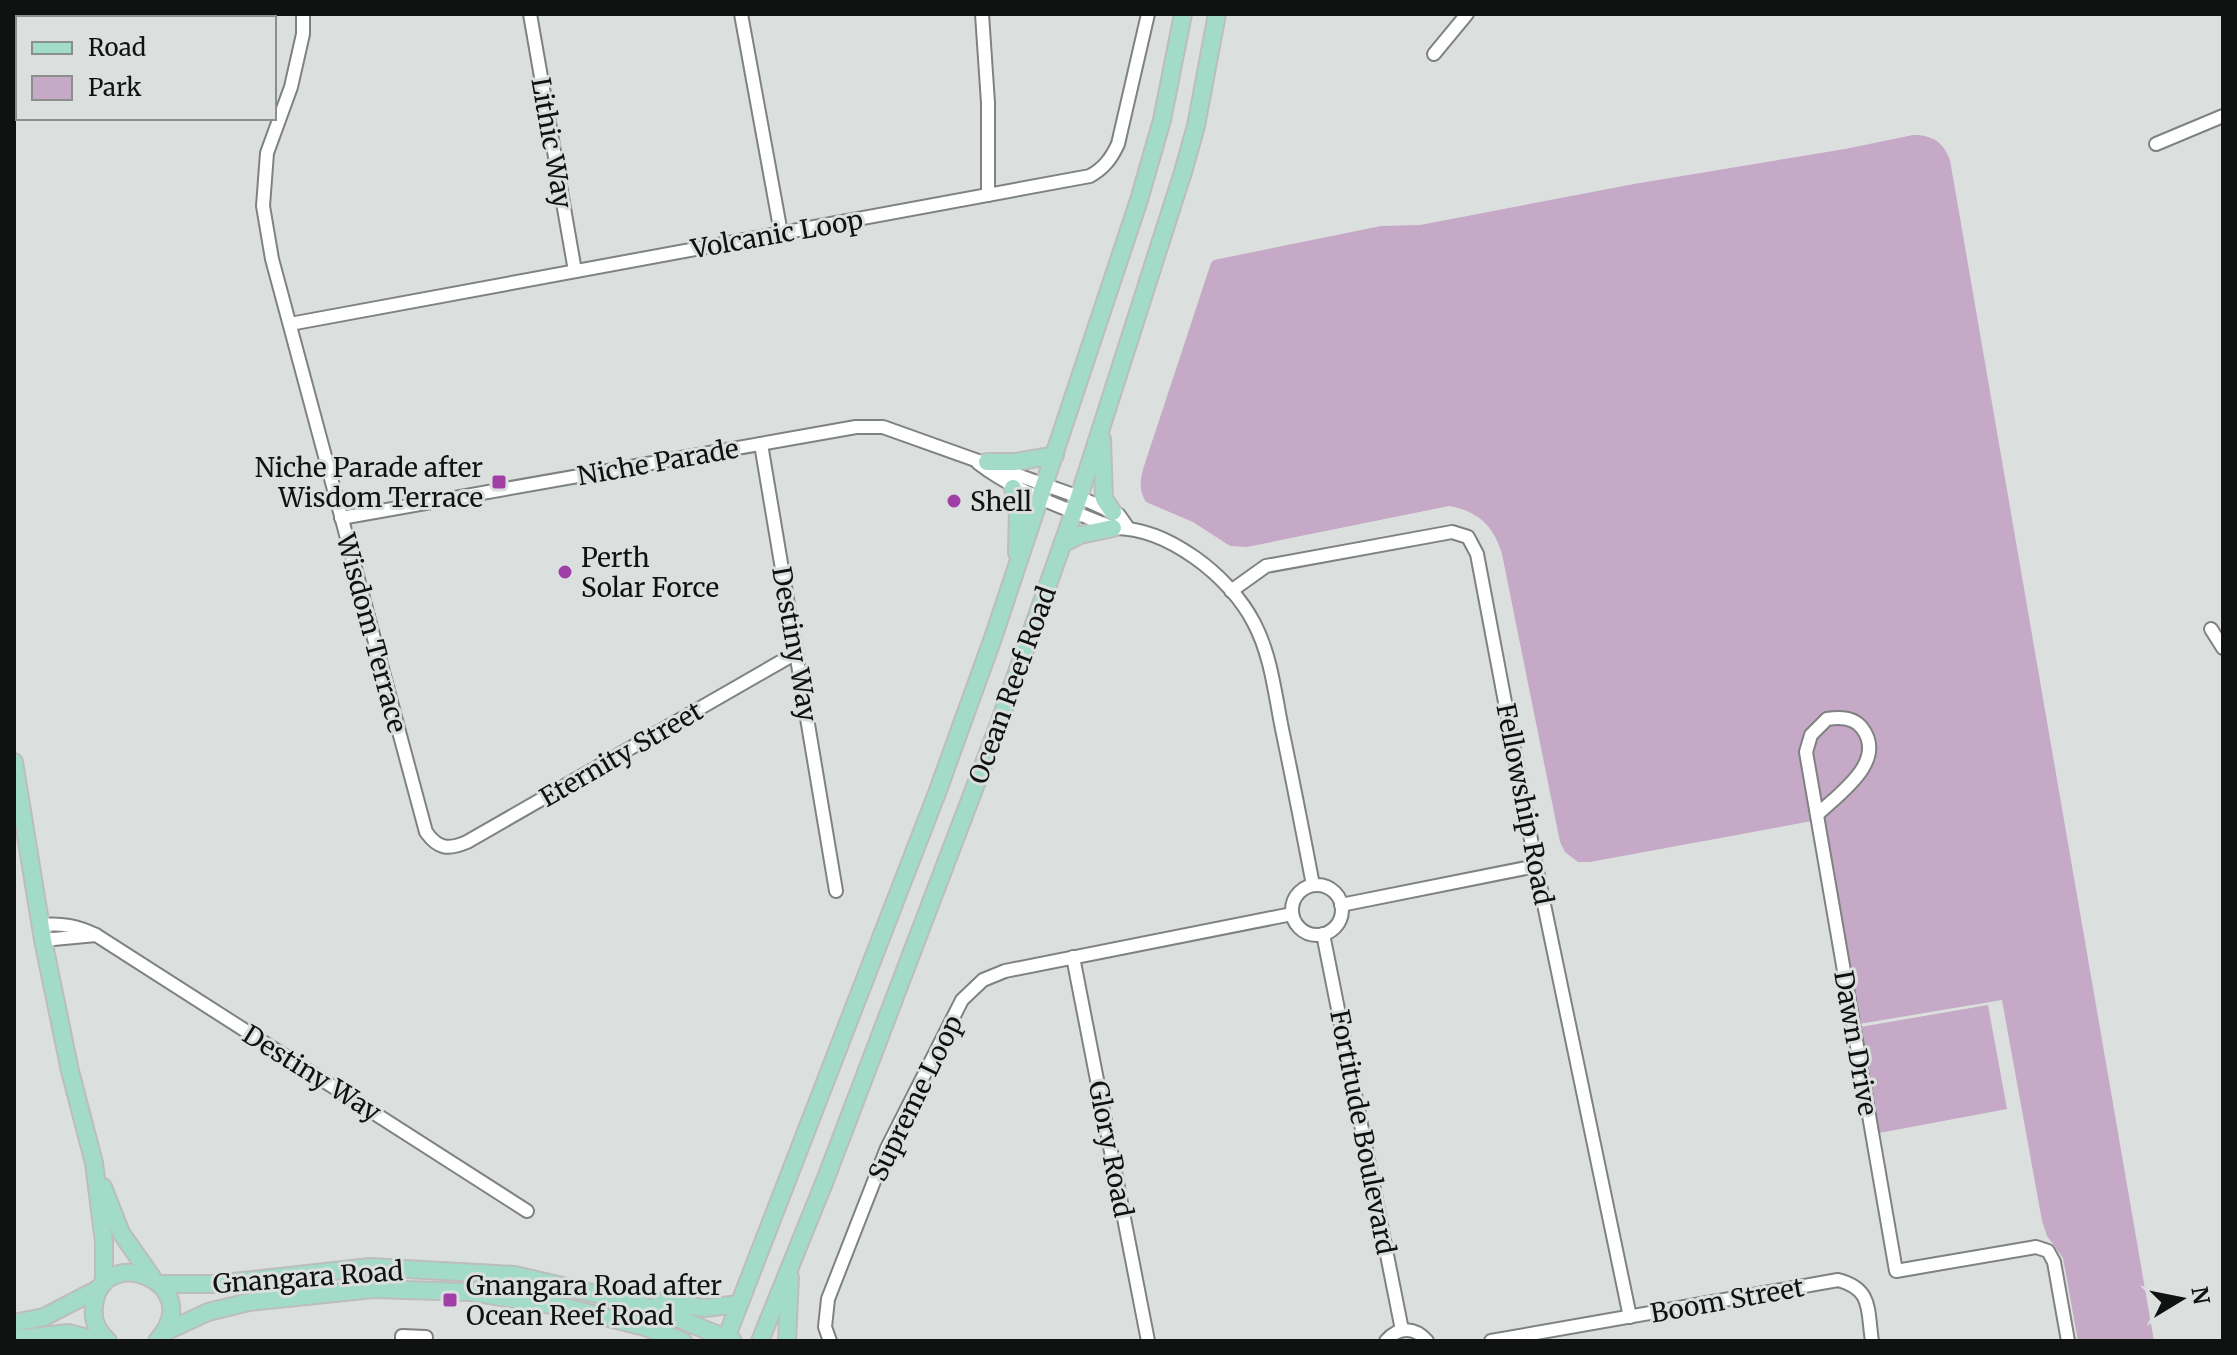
<svg xmlns="http://www.w3.org/2000/svg" width="2237" height="1355" viewBox="0 0 2237 1355" font-family="Merriweather,serif">
	<rect width="100%" height="100%" fill="#dbe0de"/>
	<g fill="#c5a9c6">
		<path d="M1913,135C1933,135 1943,142 1950,160L2154,1341H2078L2063,1258L2047,1236L2042,1221L2002,1000L1847,1026L1812,821L1590,862H1578L1565,852L1560,842L1502,554C1494,526 1478,511 1449,506L1247,547L1230,546L1193,522L1146,502C1137,488 1141,475 1146,460L1211,263L1214,260L1381,226L1420,225L1634,184L1845,149Z"/>
		<polygon points="1988,1005 2007,1109 1879,1133 1860,1027"/>
	</g>
	<g fill="none" stroke-linecap="round" stroke-linejoin="round">
		<defs>
			<g id="minor">
				<path d="M303,14V34L291,87L267,153L263,206L272,259L426,832C438,849 448,850 467,842L796,653"/>
				<polyline points="530,14 575,271"/>
				<polyline points="741,14 781,233"/>
				<polyline points="982,14 988,103 988,195"/>
				<polyline points="1434,54 1467,14"/>
				<polyline points="2156,144 2223,116"/>
				<path d="M290,324L1090,176C1104,168 1111,159 1118,144L1148,14"/>
				<polyline points="761,444 836,891"/>
				<path d="M978,463C1018,494 1067,508 1113,528C1167,527 1230,576 1254,623C1271,655 1275,694 1282,729C1293,781 1303,833 1313,885"/>
				<polyline points="341,518 856,427 883,427 1079,497 1119,515 1128,528"/>
				<polyline points="1231,591 1266,566 1452,532 1468,537 1477,554 1536,866 1630,1317"/>
				<polyline points="2211,629 2223,648"/>
				<path d="M1817,815C1837,795 1888,762 1862,728C1854,717 1839,717 1827,719L1811,735L1806,752L1896,1271L2036,1247L2048,1251L2054,1262L2068,1341"/>
				<circle cx="1317" cy="910" r="25"/>
				<polyline points="1341,905 1536,866"/>
				<path d="M41,925C62,923 77,926 96,935L527,1211"/>
				<polyline points="1323,934 1402,1330"/>
				<polyline points="43,940 96,935"/>
				<polyline points="1073,957 1148,1341"/>
				<polyline points="402,1341 402,1336 426,1337"/>
				<polyline points="830,1341 825,1327 828,1299 887,1148 962,1000 983,980 1005,971 1292,914"/>
				<path d="M1386,1341C1399,1326 1415,1327 1427,1341"/>
				<path d="M1491,1341L1838,1280C1873,1289 1867,1310 1872,1341"/>
			</g>
			<g id="major">
				<polyline points="1102,439 1104,499 1113,512"/>
				<polyline points="987,462 1016,462 1055,455"/>
				<polyline points="1013,488 1018,506 1017,553"/>
				<polyline points="1062,544 1080,535 1113,528"/>
				<polyline points="14,762 43,940 70,1071 94,1163 104,1242 104,1283"/>
				<polyline points="103,1187 121,1233 152,1277"/>
				<polyline points="160,1284 215,1284 370,1267 515,1275 626,1301 660,1311 733,1341"/>
				<polyline points="660,1302 705,1308 739,1304"/>
				<polyline points="14,1323 44,1317 100,1288"/>
				<polyline points="165,1332 208,1312 249,1302 374,1289 470,1292 569,1308 645,1327 683,1341"/>
				<polyline points="14,1339 68,1333 100,1341"/>
				<path d="M108,1341C98,1332 92,1321 94,1307C99,1240 210,1282 157,1341"/>
				<polyline points="725,1341 937,793 993,638 1139,200 1162,120 1183,14"/>
				<polyline points="760,1341 824,1183 997,729 1079,497 1183,172 1196,126 1217,14"/>
				<polyline points="787,1341 790,1277"/>
			</g>
		</defs>
		<use href="#minor" stroke="#7e8280" stroke-width="16"/>
		<use href="#major" stroke="#bcbdbc" stroke-width="20"/>
		<use href="#minor" stroke="#fff" stroke-width="12"/>
		<use href="#major" stroke="#a2dcc8" stroke-width="16"/>
	</g>
	<g fill="#a03fa6" stroke="#dbe0de" stroke-width="3">
		<rect x="491" y="474" width="16" height="16" rx="4"/>
		<circle cx="954" cy="501" r="8"/>
		<circle cx="565" cy="572" r="8"/>
		<rect x="442" y="1292" width="16" height="16" rx="4"/>
	</g>
	<g text-anchor="middle" dominant-baseline="central" stroke-width="6" stroke-linejoin="round" paint-order="stroke">
		<g font-size="26" fill="#101211" stroke="#dbe0de">
			<text transform="translate(552 143) rotate(80)">Lithic Way</text>
			<text transform="translate(777 234) rotate(-10)">Volcanic Loop</text>
			<text transform="translate(658 462) rotate(-10)">Niche Parade</text>
			<text transform="translate(372 633) rotate(75)">Wisdom Terrace</text>
			<text transform="translate(795 644) rotate(80)">Destiny Way</text>
			<text transform="translate(1012 685) rotate(-70)">Ocean Reef Road</text>
			<text transform="translate(621 754) rotate(-30)">Eternity Street</text>
			<text transform="translate(1525 804) rotate(79)">Fellowship Road</text>
			<text transform="translate(1856 1043) rotate(80)">Dawn Drive</text>
			<text transform="translate(312 1073) rotate(32)">Destiny Way</text>
			<text transform="translate(915 1098) rotate(-64)">Supreme Loop</text>
			<text transform="translate(1363 1132) rotate(79)">Fortitude Boulevard</text>
			<text transform="translate(1111 1149) rotate(79)">Glory Road</text>
			<text transform="translate(308 1277) rotate(-4)">Gnangara Road</text>
			<text transform="translate(1727 1300) rotate(-10)">Boom Street</text>
		</g>
		<g font-size="26" fill="#101211" stroke="#dbe0de" text-anchor="start">
			<text x="483" y="467" text-anchor="end">Niche Parade after<tspan x="483" dy="30">Wisdom Terrace</tspan></text>
			<text x="970" y="501">Shell</text>
			<text x="581" y="557">Perth<tspan x="581" dy="30">Solar Force</tspan></text>
			<text x="466" y="1285">Gnangara Road after<tspan x="466" dy="30">Ocean Reef Road</tspan></text>
		</g>
	</g>
	<rect width="2237" height="1355" fill="none" stroke="#101211" stroke-width="32"/>
	<rect x="16" y="16" width="260" height="104" fill="#dbe0de" stroke="#8a8e8c" stroke-width="2"/>
	<rect x="32" y="42" width="40" height="12" fill="#a2dcc8" stroke="#8a8e8c" stroke-width="2"/>
	<text x="88" y="56" font-size="24" fill="#101211">Road</text>
	<rect x="32" y="76" width="40" height="24" fill="#c5a9c6" stroke="#8a8e8c" stroke-width="2"/>
	<text x="88" y="96" font-size="24" fill="#101211">Park</text>
	<g transform="translate(2181 1299) rotate(80)" stroke="#dbe0de" stroke-width="6" paint-order="stroke">
	<path d="M0-6L14 30L0 20L-14 30Z" fill="#101211"/>
	<text y="-12" font-size="22" font-weight="bold" text-anchor="middle" fill="#101211">N</text>
	</g>
</svg>
